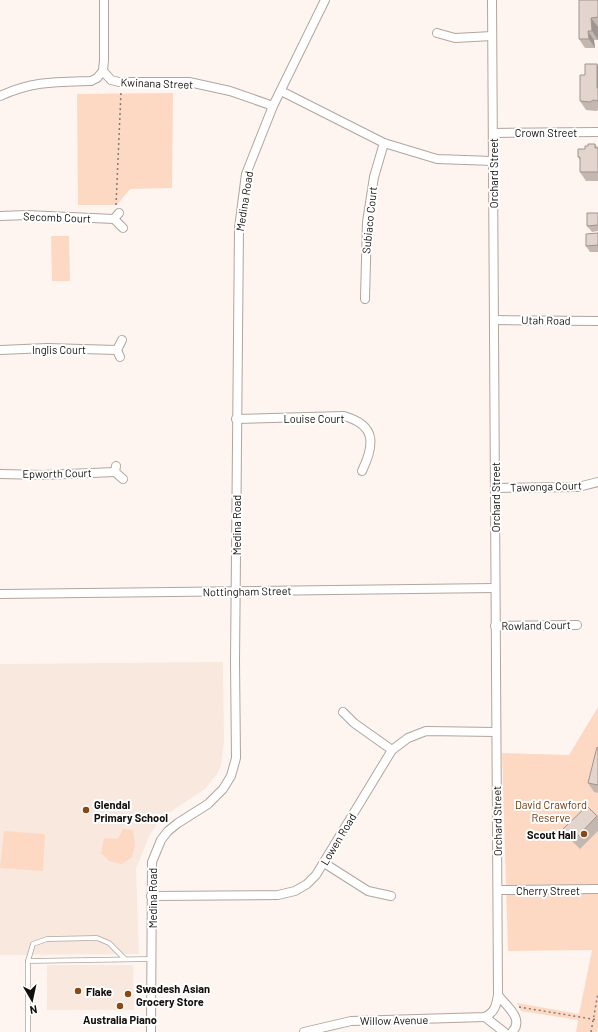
<svg xmlns="http://www.w3.org/2000/svg" width="598" height="1032" viewBox="0 0 598 1032" font-family="Barlow,sans-serif">
	<rect width="100%" height="100%" fill="#fef5f0"/>
	<g fill="#f8e8de">
		<polygon points="223,662 224,742 221,765 217,774 205,789 167,814 159,821 149,836 136,869 139,954 0,955 0,664"/>
		<polygon points="47,965 133,965 134,1010 47,1010"/>
	</g>
	<g fill="#fdd9c4">
		<polygon points="173,93 172,188 130,189 117,205 78,205 77,94"/>
		<polygon points="51,236 69,236 70,281 52,281"/>
		<polygon points="598,707 598,1027 597,1032 576,1032 578,1020 521,1011 517,1003 579,1014 592,950 508,951 502,753 569,755"/>
		<polygon points="123,829 133,830 135,845 132,857 122,864 109,861 101,853 104,838 118,839"/>
		<polygon points="4,831 45,834 43,871 0,868"/>
	</g>
	<g fill="none" stroke-linecap="round" stroke-linejoin="round">
		<defs>
			<g id="lane">
				<polyline points="28,961 33,944 47,939 97,938 109,943 125,959"/>
				<polyline points="28,1032 28,961 152,959"/>
			</g>
			<g id="street">
				<polyline points="437,33 455,38 492,36"/>
				<polyline points="103,71 111,80 119,82 189,82 230,91 273,106"/>
				<polyline points="103,71 104,60 104,0"/>
				<polyline points="281,91 384,143 437,159 493,161"/>
				<path d="M0,96C33,81 56,82 91,81L97,78L103,71"/>
				<polyline points="493,133 598,132"/>
				<polyline points="119,213 114,219 123,228"/>
				<polyline points="0,216 27,215 114,219"/>
				<polyline points="365,299 367,222 374,177 384,143"/>
				<polyline points="494,320 598,321"/>
				<polyline points="0,350 47,348 117,350"/>
				<polyline points="120,357 117,350 122,340"/>
				<path d="M236,419L344,416C376,425 375,444 362,471"/>
				<polyline points="116,466 115,472 123,479"/>
				<polyline points="0,474 43,475 115,472"/>
				<polyline points="495,488 578,487 598,482"/>
				<polyline points="0,594 494,588"/>
				<polyline points="495,626 577,625"/>
				<polyline points="343,712 354,723 392,750"/>
				<polyline points="324,863 368,891 391,896"/>
				<polyline points="498,890 598,889"/>
				<polyline points="151,896 278,895 295,891 307,884 316,875 392,750 408,738 426,731 495,732"/>
				<path d="M498,995C506,1006 525,1019 512,1032"/>
				<polyline points="485,1017 504,1032"/>
				<polyline points="151,1032 152,862 161,840 168,831 178,823 208,804 223,789 231,776 236,758 235,662 239,228 246,174 273,106 325,0"/>
				<path d="M304,1032L351,1021L485,1017C495,1012 496,1006 498,995L492,0"/>
			</g>
		</defs>
		<use href="#lane" stroke="#b2a59d" stroke-width="5.5"/>
		<use href="#street" stroke="#b2a59d" stroke-width="10"/>
		<g stroke="#817b77" stroke-width="1.5" stroke-dasharray="2 3" stroke-linecap="butt">
			<polyline points="116,205 121,92"/>
			<polyline points="519,1007 598,1020"/>
			<polyline points="591,1032 598,993"/>
		</g>
		<use href="#lane" stroke="#fff" stroke-width="4"/>
		<use href="#street" stroke="#fff" stroke-width="8"/>
	</g>
	<g fill="#c3b7b0">
		<polygon points="598,0 598,40 594,40 595,48 585,48 579,39"/>
		<polygon points="598,66 598,110 596,111 586,110 580,101 585,75"/>
		<polygon points="595,144 598,148 598,181 586,181 580,172 580,160 578,157 585,149 588,146"/>
		<polygon points="598,213 598,231 592,232 587,226"/>
		<polygon points="598,233 598,252 590,252 586,246"/>
		<polygon points="598,748 598,793 594,792 588,783"/>
		<polygon points="597,816 598,817 598,831 580,849 569,838 563,829"/>
	</g>
	<g fill="#9f9590">
		<polygon points="591,18 598,27 598,40 592,31"/>
		<polygon points="588,31 594,40 595,48 589,39"/>
		<polygon points="597,64 598,66 598,90 597,88"/>
	</g>
	<g fill="#e3d5cd" stroke="#9f9590">
		<polygon points="579,0 598,0 598,17 591,18 592,31 588,31 589,39 579,39"/>
		<polygon points="585,64 597,64 597,88 598,88 598,101 593,100 590,102 580,101 580,75 585,75"/>
		<polygon points="588,144 595,144 595,148 598,148 598,172 580,172 580,157 578,157 578,149 585,149 585,146 588,146"/>
		<polygon points="587,213 598,213 598,225 587,226"/>
		<polygon points="598,233 598,245 586,246 586,234"/>
		<polygon points="597,747 598,748 598,785 588,783"/>
		<polygon points="587,806 597,816 574,840 563,829"/>
	</g>
	<g fill="#8a4815" stroke="#fff" stroke-width="1.5">
		<circle cx="86" cy="810" r="4"/>
		<circle cx="584" cy="834" r="4"/>
		<circle cx="78" cy="991" r="4"/>
		<circle cx="128" cy="994" r="4"/>
		<circle cx="120" cy="1006" r="4"/>
	</g>
	<g text-anchor="middle" dominant-baseline="central" stroke-width="4" stroke-linejoin="round" paint-order="stroke">
		<g font-size="11" fill="#130f0c" stroke="#fff">
			<text transform="translate(157 83) rotate(2)">Kwinana Street</text>
			<text x="546" y="132">Crown Street</text>
			<text transform="translate(493 173) rotate(-90)">Orchard Street</text>
			<text transform="translate(244 201) rotate(-81)">Medina Road</text>
			<text transform="translate(57 217) rotate(2)">Secomb Court</text>
			<text transform="translate(369 220) rotate(-84)">Subiaco Court</text>
			<text transform="translate(546 320) rotate(1)">Utah Road</text>
			<text x="59" y="349">Inglis Court</text>
			<text x="314" y="418">Louise Court</text>
			<text transform="translate(57 473) rotate(-1)">Epworth Court</text>
			<text transform="translate(546 486) rotate(-2)">Tawonga Court</text>
			<text transform="translate(495 497) rotate(-90)">Orchard Street</text>
			<text transform="translate(236 525) rotate(-90)">Medina Road</text>
			<text transform="translate(247 591) rotate(-1)">Nottingham Street</text>
			<text transform="translate(536 625) rotate(-1)">Rowland Court</text>
			<text transform="translate(497 821) rotate(-91)">Orchard Street</text>
			<text transform="translate(338 839) rotate(-59)">Lowen Road</text>
			<text x="548" y="890">Cherry Street</text>
			<text transform="translate(152 898) rotate(-90)">Medina Road</text>
			<text transform="translate(394 1020) rotate(-1)">Willow Avenue</text>
		</g>
		<g font-size="11" font-weight="bold" fill="#130f0c" stroke="#fff" text-anchor="start">
			<text x="94" y="804">Glendal<tspan x="94" dy="13">Primary School</tspan></text>
			<text x="576" y="834" text-anchor="end">Scout Hall</text>
			<text x="136" y="988">Swadesh Asian<tspan x="136" dy="13">Grocery Store</tspan></text>
			<text x="86" y="991">Flake</text>
			<text x="120" y="1019" text-anchor="middle">Australia Piano</text>
		</g>
		<g font-size="11" fill="#70390e" stroke="#fff">
			<text x="551" y="804">David Crawford<tspan x="551" dy="13">Reserve</tspan></text>
		</g>
	</g>
	<g transform="translate(32 1000) rotate(171)" stroke="#ffffff" stroke-width="3" paint-order="stroke">
	<path d="M0-3L7 15L0 10L-7 15Z" fill="#130f0c"/>
	<text y="-6" font-size="11" font-weight="bold" text-anchor="middle" fill="#130f0c">N</text>
	</g>
</svg>
